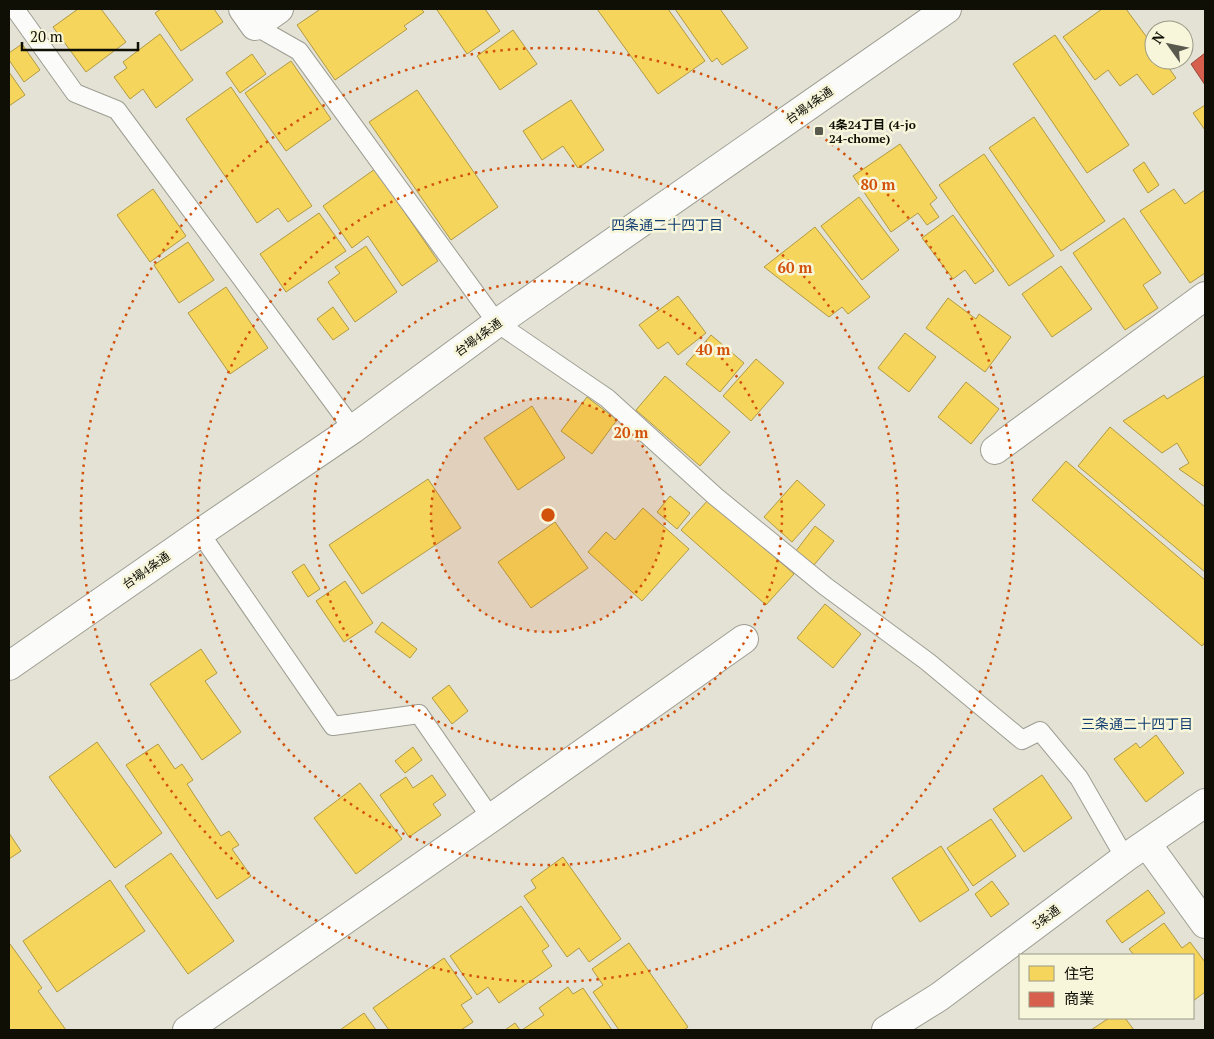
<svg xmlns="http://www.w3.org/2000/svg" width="1214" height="1039" viewBox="0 0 1214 1039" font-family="'PT Serif','Noto Sans JP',serif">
	<rect width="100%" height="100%" fill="#e3e2d4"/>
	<g fill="#f6d55c" stroke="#b19a42">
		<polygon points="78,9 101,9 126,42 86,72 53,27"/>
		<polygon points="161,9 214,9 223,22 181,51 155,13"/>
		<polygon points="318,9 421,9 424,12 404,26 407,29 335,80 297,25 319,10"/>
		<polygon points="439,9 485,9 500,31 467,54 437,10"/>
		<polygon points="597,9 668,9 705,61 658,94"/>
		<polygon points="675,9 720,9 748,48 722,65 717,58 712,62"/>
		<polygon points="1102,9 1126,9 1154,47 1154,60 1163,60 1176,78 1153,95 1137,74 1120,86 1108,70 1095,80 1063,37"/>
		<polygon points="513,30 537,64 500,90 477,56"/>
		<polygon points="160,34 193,80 156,108 143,89 130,99 114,77 127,68 123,62"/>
		<polygon points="1055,35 1129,145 1087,173 1013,64"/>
		<polygon points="22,44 40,70 24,82 9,60 9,53"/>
		<polygon points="252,54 266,74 240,93 226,73"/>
		<polygon points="291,61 331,119 286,151 245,93"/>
		<polygon points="9,72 25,95 9,106"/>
		<polygon points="231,87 312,206 288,222 278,208 257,223 186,119"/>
		<polygon points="417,90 498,207 451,240 369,122"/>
		<polygon points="571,100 604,150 578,168 563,146 542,160 523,131"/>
		<polygon points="1205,105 1205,130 1193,113"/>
		<polygon points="1034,117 1105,221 1061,251 989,148"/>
		<polygon points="900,144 937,198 930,204 939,217 927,225 918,213 891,232 853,176"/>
		<polygon points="984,154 1054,256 1009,286 939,185"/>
		<polygon points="1144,162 1159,185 1148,193 1133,170"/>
		<polygon points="375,169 438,261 402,286 368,236 352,248 323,206"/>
		<polygon points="153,189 186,236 150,262 117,215"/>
		<polygon points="1174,189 1185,204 1205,190 1205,273 1190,283 1140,211"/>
		<polygon points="859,197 899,250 862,280 821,226"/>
		<polygon points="319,213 346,251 286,292 260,254"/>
		<polygon points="953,215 994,271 975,284 965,270 953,279 922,238"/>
		<polygon points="1124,218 1161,273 1143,285 1158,308 1125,330 1073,253"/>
		<polygon points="815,227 870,297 848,314 842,307 829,317 764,267"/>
		<polygon points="188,242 214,280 179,303 154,265"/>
		<polygon points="366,246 397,292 355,322 328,282 340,273 335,267"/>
		<polygon points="1061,266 1092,309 1052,337 1022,294"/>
		<polygon points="226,287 268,348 230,374 188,313"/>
		<polygon points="678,296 706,333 678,355 668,342 658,349 639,325"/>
		<polygon points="948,298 976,319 979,314 1011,337 985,372 926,328"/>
		<polygon points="333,307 349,329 333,340 317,319"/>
		<polygon points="905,333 936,357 909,392 878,368"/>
		<polygon points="711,335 744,363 720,392 686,364"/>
		<polygon points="756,359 784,383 751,421 723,396"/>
		<polygon points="665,376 730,432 700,466 636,410"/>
		<polygon points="1204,376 1205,378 1205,487 1179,469 1189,463 1177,443 1162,453 1123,421 1164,395 1167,399"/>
		<polygon points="966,382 999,409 971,444 938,417"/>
		<polygon points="587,397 617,420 592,454 561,431"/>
		<polygon points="532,406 565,458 518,490 484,438"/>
		<polygon points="1110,427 1205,507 1205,572 1078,466"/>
		<polygon points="1066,461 1205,580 1205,642 1202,646 1032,500"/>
		<polygon points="428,479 461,528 362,594 329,545"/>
		<polygon points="797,480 825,505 792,542 764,517"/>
		<polygon points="670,496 690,513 677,529 657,512"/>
		<polygon points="709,499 794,574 766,605 681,530"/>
		<polygon points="643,508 689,549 642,601 588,552 606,532 615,540"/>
		<polygon points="555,522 588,568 531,608 498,562"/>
		<polygon points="815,526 834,541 814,565 796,551"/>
		<polygon points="304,564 320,589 308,597 292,572"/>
		<polygon points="345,581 373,623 344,642 316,601"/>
		<polygon points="825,604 861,634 833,668 797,638"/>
		<polygon points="382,622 417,649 410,658 375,632"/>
		<polygon points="201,649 217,673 205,681 241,732 202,760 150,684"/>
		<polygon points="449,685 468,711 452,724 432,698"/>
		<polygon points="1156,735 1184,773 1146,802 1114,759 1136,743 1140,748"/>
		<polygon points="97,742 162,833 115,868 49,777"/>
		<polygon points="158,744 175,769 182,764 193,780 187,784 221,836 229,831 239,845 232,849 251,876 217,899 126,765"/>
		<polygon points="413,747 422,760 405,773 395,761"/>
		<polygon points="432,775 446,795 433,804 441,815 409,837 380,795 406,777 413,788"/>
		<polygon points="1042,775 1072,818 1024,852 993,809"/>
		<polygon points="360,783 402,839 356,874 314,818"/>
		<polygon points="991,819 1016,856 973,886 947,848"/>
		<polygon points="9,833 21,851 9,859"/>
		<polygon points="941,846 969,890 920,922 892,878"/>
		<polygon points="171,853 234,941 188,974 125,886"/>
		<polygon points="563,857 621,939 589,962 579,948 567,957 524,896 536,888 531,880"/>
		<polygon points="110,880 145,931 57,992 23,941"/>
		<polygon points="992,881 1009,904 991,917 975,894"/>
		<polygon points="1148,890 1165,913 1122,943 1106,921"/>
		<polygon points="521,906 549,946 542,951 552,966 499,1003 488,987 477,995 450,956"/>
		<polygon points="1164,923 1182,948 1190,942 1205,962 1205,992 1193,1001 1193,955 1134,955 1129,949"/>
		<polygon points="629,943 688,1027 684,1030 619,1030 593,992 603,985 592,969"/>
		<polygon points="10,944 42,988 38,991 66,1030 9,1030 9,945"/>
		<polygon points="444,958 472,998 461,1005 473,1022 461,1030 389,1030 373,1008"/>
		<polygon points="568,987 573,994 583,988 612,1030 522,1030 544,1015 539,1008"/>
		<polygon points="364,1013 376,1030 340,1030"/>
		<polygon points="1109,1018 1125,1018 1134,1030 1091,1030"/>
		<polygon points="515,1023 520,1030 505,1030"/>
	</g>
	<polygon fill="#d6604d" stroke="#9a4838" points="1205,53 1205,85 1191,64"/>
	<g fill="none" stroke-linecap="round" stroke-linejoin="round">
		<defs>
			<g id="service">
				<polyline points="15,9 75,93 117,110 353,429"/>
				<polyline points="255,26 299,51 497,323 607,398 715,496 825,586 928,662 1022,740 1040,731 1079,778 1125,858"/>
				<polyline points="200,533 333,726 419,714 491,818"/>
			</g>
			<g id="minor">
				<polyline points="243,9 255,26 279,9"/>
				<polyline points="995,450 1205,296"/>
				<polyline points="1147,844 1205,924"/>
				<polyline points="187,1030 491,818 744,639"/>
				<polyline points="886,1030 939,997 1125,858 1205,803"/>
			</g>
			<polyline id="tertiary" points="9,666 200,533 353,429 497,323 947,9"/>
		</defs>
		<use href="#service" stroke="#9e9d93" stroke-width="20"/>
		<use href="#minor" stroke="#9e9d93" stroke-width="30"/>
		<use href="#tertiary" stroke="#9e9d93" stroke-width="30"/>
		<use href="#service" stroke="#fbfbf9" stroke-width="18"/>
		<use href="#minor" stroke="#fbfbf9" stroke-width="28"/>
		<use href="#tertiary" stroke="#fbfbf9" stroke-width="28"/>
	</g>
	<circle cx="548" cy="515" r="117" fill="#d2520b" fill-opacity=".12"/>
	<g fill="none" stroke="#d2520b" stroke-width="2.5" stroke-dasharray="2.5 5">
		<circle cx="548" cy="515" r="117"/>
		<circle cx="548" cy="515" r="234"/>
		<circle cx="548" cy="515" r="350"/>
		<circle cx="548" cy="515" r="467"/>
	</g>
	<rect fill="#59594e" stroke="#f7f6db" stroke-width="2" x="814" y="126" width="10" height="10" rx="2.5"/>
	<g text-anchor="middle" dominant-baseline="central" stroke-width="5" stroke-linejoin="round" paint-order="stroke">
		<g font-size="12" fill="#0f0f06" stroke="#f7f6db">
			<text transform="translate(809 105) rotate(-35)">台場4条通</text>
			<text transform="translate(478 337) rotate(-36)">台場4条通</text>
			<text transform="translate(146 570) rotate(-35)">台場4条通</text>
			<text transform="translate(1046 917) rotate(-37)">3条通</text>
		</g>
		<g font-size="12" font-weight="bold" fill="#0f0f06" stroke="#f7f6db" text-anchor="start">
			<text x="829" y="124">4条24丁目 (4-jo<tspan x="829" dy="14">24-chome)</tspan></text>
		</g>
		<g font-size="14" fill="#133e71" stroke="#f7f6db">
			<text x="667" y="224">四条通二十四丁目</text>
			<text x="1137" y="723">三条通二十四丁目</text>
		</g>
	</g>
	<circle cx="548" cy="515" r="8" fill="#d2520b" stroke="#f7f6db" stroke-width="2.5"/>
	<g font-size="15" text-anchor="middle" font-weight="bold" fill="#d2520b" stroke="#f7f6db" stroke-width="5" stroke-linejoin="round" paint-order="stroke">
		<text x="878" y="190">80 m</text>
		<text x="795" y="273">60 m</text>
		<text x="713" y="355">40 m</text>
		<text x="631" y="438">20 m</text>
	</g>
	<rect width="1214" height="1039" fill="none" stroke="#0f0f06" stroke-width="20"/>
	<rect x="1019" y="954" width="175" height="65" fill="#f7f6db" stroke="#9a9a86"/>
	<rect x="1029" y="966" width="25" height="15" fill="#f6d55c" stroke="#9a9a86"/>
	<text x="1064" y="979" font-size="15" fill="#0f0f06">住宅</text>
	<rect x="1029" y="992" width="25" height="15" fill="#d6604d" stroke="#9a9a86"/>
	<text x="1064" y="1004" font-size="15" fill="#0f0f06">商業</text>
	<g transform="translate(1169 45) rotate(303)"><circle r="24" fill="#f7f6db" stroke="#9a9a86"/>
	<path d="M0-4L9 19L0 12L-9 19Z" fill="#59594e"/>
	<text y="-8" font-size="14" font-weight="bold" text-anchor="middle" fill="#0f0f06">N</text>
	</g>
	<path d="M22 42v8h116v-8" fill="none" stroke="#0f0f06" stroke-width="2.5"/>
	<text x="30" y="42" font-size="15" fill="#0f0f06" stroke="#f7f6db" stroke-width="4" paint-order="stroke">20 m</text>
</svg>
